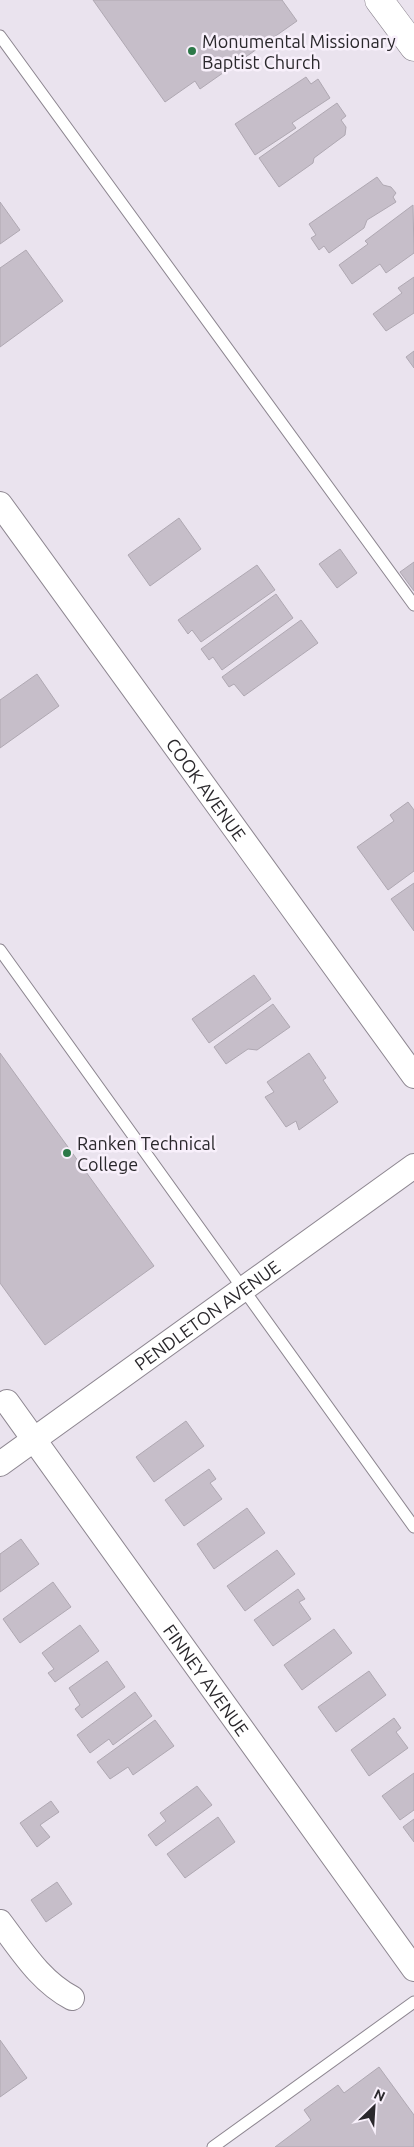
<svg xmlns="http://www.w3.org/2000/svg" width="414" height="2147" viewBox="0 0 414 2147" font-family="Ubuntu,sans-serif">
	<rect width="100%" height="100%" fill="#eae3ee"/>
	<g fill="#c6bec9" stroke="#afa8b2">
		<polygon points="93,0 282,0 297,21 200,89 195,81 165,102"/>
		<polygon points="306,77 311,84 318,79 330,98 292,123 296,128 255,155 235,124"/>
		<polygon points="337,103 346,116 341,120 346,127 345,135 314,158 313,163 279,187 259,158"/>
		<polygon points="377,177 383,185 391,187 396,193 393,197 396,202 367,220 364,228 329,253 324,246 319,250 311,238 316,235 309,224"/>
		<polygon points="0,202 20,230 0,244"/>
		<polygon points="413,205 414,253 386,273 380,264 352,284 339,265 368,244 365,241"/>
		<polygon points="26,250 63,301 0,347 0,268"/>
		<polygon points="414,277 414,313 386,331 373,314 402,293 398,288"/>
		<polygon points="414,351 414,368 406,357"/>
		<polygon points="179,518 201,549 150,586 128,555"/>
		<polygon points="340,549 357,573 337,588 319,564"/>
		<polygon points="414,562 414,591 400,572"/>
		<polygon points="257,565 275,590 201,642 192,630 188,634 178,620"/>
		<polygon points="276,594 293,618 222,670 213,657 209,660 201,649"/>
		<polygon points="301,620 318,643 244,696 234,684 229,687 222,677"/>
		<polygon points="37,674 59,706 0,748 0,700"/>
		<polygon points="408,802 414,810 414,871 388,890 357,847 394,821 390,815"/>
		<polygon points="414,883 414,931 391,899"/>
		<polygon points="254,975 271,999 209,1043 192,1019"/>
		<polygon points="273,1004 290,1027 257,1050 248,1049 226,1064 214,1047"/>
		<polygon points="0,1053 154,1266 45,1345 0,1283"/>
		<polygon points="309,1053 326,1078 323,1080 338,1102 299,1130 296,1121 286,1127 265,1097 274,1092 267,1082"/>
		<polygon points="186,1421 204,1446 154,1482 136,1457"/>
		<polygon points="209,1469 216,1479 210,1483 222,1499 184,1526 165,1500"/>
		<polygon points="247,1508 265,1533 214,1569 197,1544"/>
		<polygon points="21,1539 39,1564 0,1592 0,1554"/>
		<polygon points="277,1550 295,1574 245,1611 227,1586"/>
		<polygon points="53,1582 71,1607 20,1643 3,1619"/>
		<polygon points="298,1589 305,1599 299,1602 311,1619 273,1646 254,1620"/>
		<polygon points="80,1625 99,1651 55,1682 48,1673 54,1669 42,1653"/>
		<polygon points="334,1629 352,1653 302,1690 284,1665"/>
		<polygon points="107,1661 125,1687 82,1718 75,1709 80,1705 69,1688"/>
		<polygon points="369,1671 386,1695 336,1732 318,1707"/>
		<polygon points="135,1692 152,1716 113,1745 109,1739 90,1753 77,1735"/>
		<polygon points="394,1718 401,1728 396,1732 408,1748 369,1776 351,1750"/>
		<polygon points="155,1720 174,1746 133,1775 128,1767 110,1779 97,1762"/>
		<polygon points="414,1773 414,1810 400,1820 382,1796"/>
		<polygon points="197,1786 212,1805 156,1846 148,1835 166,1821 160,1813"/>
		<polygon points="51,1801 59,1812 40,1825 50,1837 37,1847 20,1823"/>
		<polygon points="218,1817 235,1842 185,1878 167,1854"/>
		<polygon points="414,1819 414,1842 403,1827"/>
		<polygon points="57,1882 72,1904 46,1922 31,1900"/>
		<polygon points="0,2040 27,2078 0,2097"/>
		<polygon points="379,2067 414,2115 414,2147 275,2147 311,2120 304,2110 338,2085 344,2093"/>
	</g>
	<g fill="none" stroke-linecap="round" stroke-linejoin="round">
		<defs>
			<g id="lane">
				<polyline points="0,36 414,605"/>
				<polyline points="0,950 414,1527"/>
				<polyline points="213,2147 414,2002"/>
			</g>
			<g id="street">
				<path id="s1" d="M0,504L414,1076"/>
				<path id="s2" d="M7,1402L414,1969"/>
				<path id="s3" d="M0,1464L414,1166"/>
				<path d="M0,1922C22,1951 40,1981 72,1998"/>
			</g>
			<polyline id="primary" points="379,0 414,47"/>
		</defs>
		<use href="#lane" stroke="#8d8690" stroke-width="13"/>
		<use href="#street" stroke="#8d8690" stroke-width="26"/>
		<use href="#primary" stroke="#8d8690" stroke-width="29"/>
		<use href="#lane" stroke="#fff" stroke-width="11"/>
		<use href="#street" stroke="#fff" stroke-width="24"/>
		<use href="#primary" stroke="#fff" stroke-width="28"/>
	</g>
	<g fill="#2c7948" stroke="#f8f0fb" stroke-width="2">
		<circle cx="192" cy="51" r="5"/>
		<circle cx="67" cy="1153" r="5"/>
	</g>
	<g text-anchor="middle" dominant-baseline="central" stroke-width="5" stroke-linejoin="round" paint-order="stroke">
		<g font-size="18" fill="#2a282c" stroke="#f8f0fb" text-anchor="start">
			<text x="202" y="41">Monumental Missionary<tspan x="202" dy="21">Baptist Church</tspan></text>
			<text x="77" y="1143">Ranken Technical<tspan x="77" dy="21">College</tspan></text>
		</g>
		<g font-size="18" fill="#2a282c" stroke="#f8f0fb">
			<text stroke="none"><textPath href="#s1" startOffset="352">COOK AVENUE</textPath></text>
			<text stroke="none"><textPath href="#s3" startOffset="255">PENDLETON AVENUE</textPath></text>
			<text stroke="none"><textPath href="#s2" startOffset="342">FINNEY AVENUE</textPath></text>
		</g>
	</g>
	<g transform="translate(374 2107) rotate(25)" stroke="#f8f0fb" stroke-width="4" paint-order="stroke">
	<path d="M0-4L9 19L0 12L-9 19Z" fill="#2a282c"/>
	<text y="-8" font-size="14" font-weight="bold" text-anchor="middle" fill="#2a282c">N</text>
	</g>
</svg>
